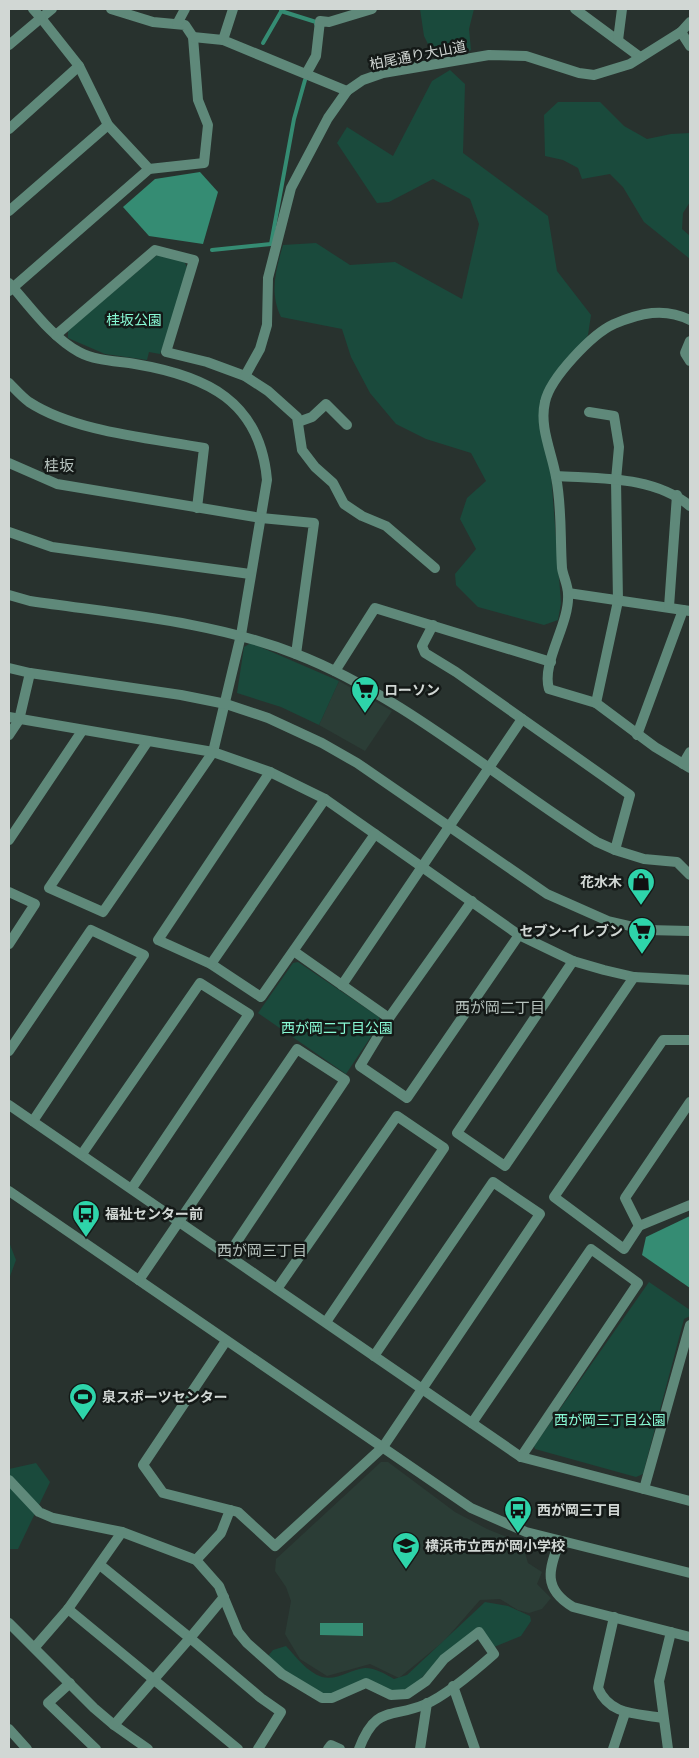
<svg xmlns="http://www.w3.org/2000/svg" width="699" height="1758" viewBox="0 0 699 1758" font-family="Roboto,'Noto Sans JP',sans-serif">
	<rect width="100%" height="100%" fill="#28322e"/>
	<g fill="#2b3d36">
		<polygon points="339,681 392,711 365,751 319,725"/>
		<polygon points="381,1462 388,1462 455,1512 487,1529 522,1543 528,1563 542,1572 537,1584 551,1598 542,1609 529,1613 518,1610 500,1599 480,1600 444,1641 399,1678 370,1664 327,1676 300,1659 285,1634 291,1601 286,1587 275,1571 276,1559"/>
	</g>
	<g fill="#1a4a3c">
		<polygon points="420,9 474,9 469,29 471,50 463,54 434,56 424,36"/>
		<path d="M450,70L465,84L463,153L548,216L557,271L591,315L588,335L545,396L561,603L558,620L544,625L478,607L456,585L455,574L476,549L460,519L467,498L486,481L471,453L426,439L396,424L370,393L351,357L342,329L281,317C269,292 276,270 283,245L316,243L350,265L395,262L462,299L479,224L470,199L433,179L389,202L377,203L337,143L347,127L393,156L432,81Z"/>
		<polygon points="558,102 600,102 624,126 647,139 671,134 690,133 690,202 683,213 682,229 690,236 690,259 644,222 623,187 610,174 582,179 578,168 563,160 545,156 544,115"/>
		<polygon points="157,255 184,261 187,267 174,316 160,354 149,352 147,360 105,354 68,338 68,330"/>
		<polygon points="251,643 339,681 319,725 281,707 237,693 244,647"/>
		<polygon points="298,962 379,1017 380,1023 346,1074 258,1013 293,963"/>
		<polygon points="9,1242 16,1260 9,1279"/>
		<polygon points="649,1282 690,1310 690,1316 684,1319 643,1474 636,1477 535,1449 534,1446"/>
		<polygon points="36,1463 50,1482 18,1549 9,1549 9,1469"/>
		<path d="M485,1602L508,1606L530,1616L531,1621L521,1636L494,1647L478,1627L440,1658L415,1685L403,1691L393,1693L368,1680C355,1685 336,1696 323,1694C308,1691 279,1667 268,1656L273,1650L286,1646C296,1657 307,1672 322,1677C337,1681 351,1669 365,1668C376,1668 385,1674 394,1679L407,1675Z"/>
	</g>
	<g fill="#358c73">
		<polygon points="200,172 218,192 203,244 149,236 123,207 155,179"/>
		<polygon points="690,1216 690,1288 642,1255 646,1237"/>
		<polygon points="320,1623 363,1623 363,1636 320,1635"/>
	</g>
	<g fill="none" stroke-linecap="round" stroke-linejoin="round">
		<g stroke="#358c73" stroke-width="4">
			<polyline points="281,11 316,22 316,24"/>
			<polyline points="263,43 282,10"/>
			<polyline points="212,250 271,244 294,119 305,80"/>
		</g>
		<g stroke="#5f897a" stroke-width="10">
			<polyline points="52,9 41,18 79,66 108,125 149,169 204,163 208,125 198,100 193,37 185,25 153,22 111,9"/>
			<polyline points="575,9 640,57"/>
			<polyline points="177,24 185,9"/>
			<polyline points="681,32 690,46"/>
			<polyline points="193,37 223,40 347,91"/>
			<polyline points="223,40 233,9"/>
			<polyline points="618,40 622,9"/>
			<polyline points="306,74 316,56 320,21 329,22 372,9"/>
			<polyline points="9,129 79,66"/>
			<polyline points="9,211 108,125"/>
			<path d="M9,283C30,306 51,337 79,352C96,361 117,361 135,364C207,376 260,401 267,480L241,635L213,752L103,912L49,888L148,741"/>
			<polyline points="9,291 149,169"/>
			<path d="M690,320C664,307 640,313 614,324C592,334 550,378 545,402C539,427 552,453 556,477C562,507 560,538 562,568C563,576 568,585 568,594C570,624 541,662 549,689L596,703L655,747L690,768"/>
			<polyline points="56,335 155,250 194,260 166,352 207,362 245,376 268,391 297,417 302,450 315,467 333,483 344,504 362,516 386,526 435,568"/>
			<polyline points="690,341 685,353 690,361"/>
			<polyline points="245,376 260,349 267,325 268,278 291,188 328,118 347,91 363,80 383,73 489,55 526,56 579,73 594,75 630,64 681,32 690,22"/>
			<path d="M9,383C15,389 22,397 29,402C75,432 150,438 204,448L197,508"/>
			<polyline points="589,412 614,416 619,447 616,480 618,601 596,703"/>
			<polyline points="298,422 312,417 326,404 347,425"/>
			<polyline points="9,463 57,484 261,518 314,523 296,654"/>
			<path d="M556,476C602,479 653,476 690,506"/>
			<polyline points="9,532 52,547 250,574"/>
			<polyline points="568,593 690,611"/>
			<path d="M9,595L30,601C118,614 212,621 296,654C402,695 500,781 597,842L615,850L644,859L677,862L690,875"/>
			<polyline points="669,607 677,495"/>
			<polyline points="433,625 422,646 425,653 456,672 630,795 615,850"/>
			<polyline points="335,671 375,608 551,662"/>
			<polyline points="9,717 213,752 270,772 325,799 519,935 573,961 604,970 634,977 690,980"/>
			<polyline points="9,735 19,720 30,673"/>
			<polyline points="637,735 683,610"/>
			<polyline points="683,764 690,752"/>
			<polyline points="270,772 158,940 211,964 261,997 375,834"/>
			<polyline points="9,840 82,731"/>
			<polyline points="9,892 35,904 9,944"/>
			<polyline points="472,901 389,1018 360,1066 407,1098 519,935"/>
			<polyline points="295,952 389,1018"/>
			<polyline points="573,961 457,1133 505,1166 634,977"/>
			<polyline points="211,964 325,799"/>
			<polyline points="342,985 522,719"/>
			<polyline points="690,1040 663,1040 554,1197 624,1249 639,1226 690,1205"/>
			<polyline points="9,1051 91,930 144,955 33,1121"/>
			<polyline points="9,1105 521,1457 690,1501"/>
			<polyline points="82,1154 200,983 249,1014 132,1188"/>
			<polyline points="639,1226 625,1198 690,1102"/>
			<polyline points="139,1280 297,1049 345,1080 228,1255"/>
			<polyline points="277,1289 397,1116 444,1148 326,1322"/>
			<polyline points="226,1341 143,1465 163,1493 238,1512 275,1546 383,1447 540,1214 493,1182 374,1356"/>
			<polyline points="472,1423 591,1249 638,1283 521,1457"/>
			<path d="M9,1480L39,1512L53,1518L122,1532L196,1560L219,1586L238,1632L247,1643L282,1674L322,1698H332L366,1683L391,1695L407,1694L426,1681L444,1659L479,1632L494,1654C477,1669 447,1695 426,1704C391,1719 376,1704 359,1749"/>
			<polyline points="644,1489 690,1325"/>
			<path d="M560,1541C548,1570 543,1589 573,1607L690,1637"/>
			<polyline points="196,1560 221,1533 230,1510"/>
			<polyline points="100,1565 190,1638 224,1597"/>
			<polyline points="68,1609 238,1749"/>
			<path d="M614,1617L598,1688C610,1716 637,1713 663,1718"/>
			<polyline points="9,1623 94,1708 114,1725 148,1749"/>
			<polyline points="35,1647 68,1609 122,1532"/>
			<polyline points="70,1683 48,1703 96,1749"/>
			<polyline points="453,1686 475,1749"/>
			<polyline points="114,1725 190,1638 261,1698 281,1712 258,1749"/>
			<polyline points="9,1729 27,1749"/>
			<polyline points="328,1749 331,1745 340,1749"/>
			<polyline points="420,1749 427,1703"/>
			<polyline points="613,1749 625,1713"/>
			<polyline points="668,1749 659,1681 671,1632"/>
		</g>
		<g stroke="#5f897a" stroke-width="10">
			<polyline points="9,45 41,18 33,9"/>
			<polyline points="9,668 30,673 181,695 226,704 268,718 322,743 357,763 547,894 608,921 647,930 690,931"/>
			<polyline points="9,1191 471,1508 526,1532 690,1573"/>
		</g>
	</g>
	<defs>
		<symbol id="supermarket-pin" viewBox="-11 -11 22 30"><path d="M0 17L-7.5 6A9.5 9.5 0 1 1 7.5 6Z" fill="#2ed4aa" stroke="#141917"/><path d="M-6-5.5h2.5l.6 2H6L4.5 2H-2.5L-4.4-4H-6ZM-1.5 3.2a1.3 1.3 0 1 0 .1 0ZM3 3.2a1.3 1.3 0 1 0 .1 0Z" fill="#111"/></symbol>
		<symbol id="shop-pin" viewBox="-11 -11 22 30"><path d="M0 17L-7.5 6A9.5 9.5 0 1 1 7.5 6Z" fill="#2ed4aa" stroke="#141917"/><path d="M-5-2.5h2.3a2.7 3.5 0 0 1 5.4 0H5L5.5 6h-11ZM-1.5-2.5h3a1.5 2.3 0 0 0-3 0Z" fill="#111"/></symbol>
		<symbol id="bus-pin" viewBox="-11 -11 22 30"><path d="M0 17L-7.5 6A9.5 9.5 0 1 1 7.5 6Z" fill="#2ed4aa" stroke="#141917"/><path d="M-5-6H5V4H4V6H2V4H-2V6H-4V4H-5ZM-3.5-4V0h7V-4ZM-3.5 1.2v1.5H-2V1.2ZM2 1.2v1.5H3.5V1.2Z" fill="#111"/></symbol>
		<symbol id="stadium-pin" viewBox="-11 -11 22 30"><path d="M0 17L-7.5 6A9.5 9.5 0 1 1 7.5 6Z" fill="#2ed4aa" stroke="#141917"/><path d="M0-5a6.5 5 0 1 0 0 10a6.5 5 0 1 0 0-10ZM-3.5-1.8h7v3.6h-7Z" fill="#111"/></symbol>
		<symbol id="school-pin" viewBox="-11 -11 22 30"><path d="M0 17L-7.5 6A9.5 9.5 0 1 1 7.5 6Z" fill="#2ed4aa" stroke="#141917"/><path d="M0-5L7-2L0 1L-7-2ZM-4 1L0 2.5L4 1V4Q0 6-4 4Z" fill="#111"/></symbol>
	</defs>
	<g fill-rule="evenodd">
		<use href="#supermarket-pin" x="349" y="674" width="32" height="43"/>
		<use href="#shop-pin" x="625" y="866" width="32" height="43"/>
		<use href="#supermarket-pin" x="626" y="915" width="32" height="43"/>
		<use href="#bus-pin" x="70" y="1198" width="32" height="43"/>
		<use href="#stadium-pin" x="67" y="1381" width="32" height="43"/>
		<use href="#bus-pin" x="502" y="1494" width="32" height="43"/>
		<use href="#school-pin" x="390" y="1530" width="32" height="43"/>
	</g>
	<g text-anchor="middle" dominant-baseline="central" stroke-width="5" stroke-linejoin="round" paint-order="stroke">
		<g font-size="14" fill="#d1d7d4" stroke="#141917">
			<text transform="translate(418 55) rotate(-11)">柏尾通り大山道</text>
		</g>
		<g font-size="14" fill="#88fad5" stroke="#141917">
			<text x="134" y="320">桂坂公園</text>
			<text x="337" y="1028">西が岡二丁目公園</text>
			<text x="610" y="1420">西が岡三丁目公園</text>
		</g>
		<g font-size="14" font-weight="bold" fill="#d1d7d4" stroke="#141917" text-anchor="start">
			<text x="384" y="690">ローソン</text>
			<text x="622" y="882" text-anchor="end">花水木</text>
			<text x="623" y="931" text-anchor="end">セブン-イレブン</text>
			<text x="105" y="1214">福祉センター前</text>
			<text x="102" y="1397">泉スポーツセンター</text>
			<text x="537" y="1510">西が岡三丁目</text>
			<text x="425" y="1546">横浜市立西が岡小学校</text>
		</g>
		<g font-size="15" fill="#b6c2bd" stroke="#141917">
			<text x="59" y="466">桂坂</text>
			<text x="500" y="1008">西が岡二丁目</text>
			<text x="262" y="1251">西が岡三丁目</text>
		</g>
	</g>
	<rect width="699" height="1758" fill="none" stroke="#d1d7d4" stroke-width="20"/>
</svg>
